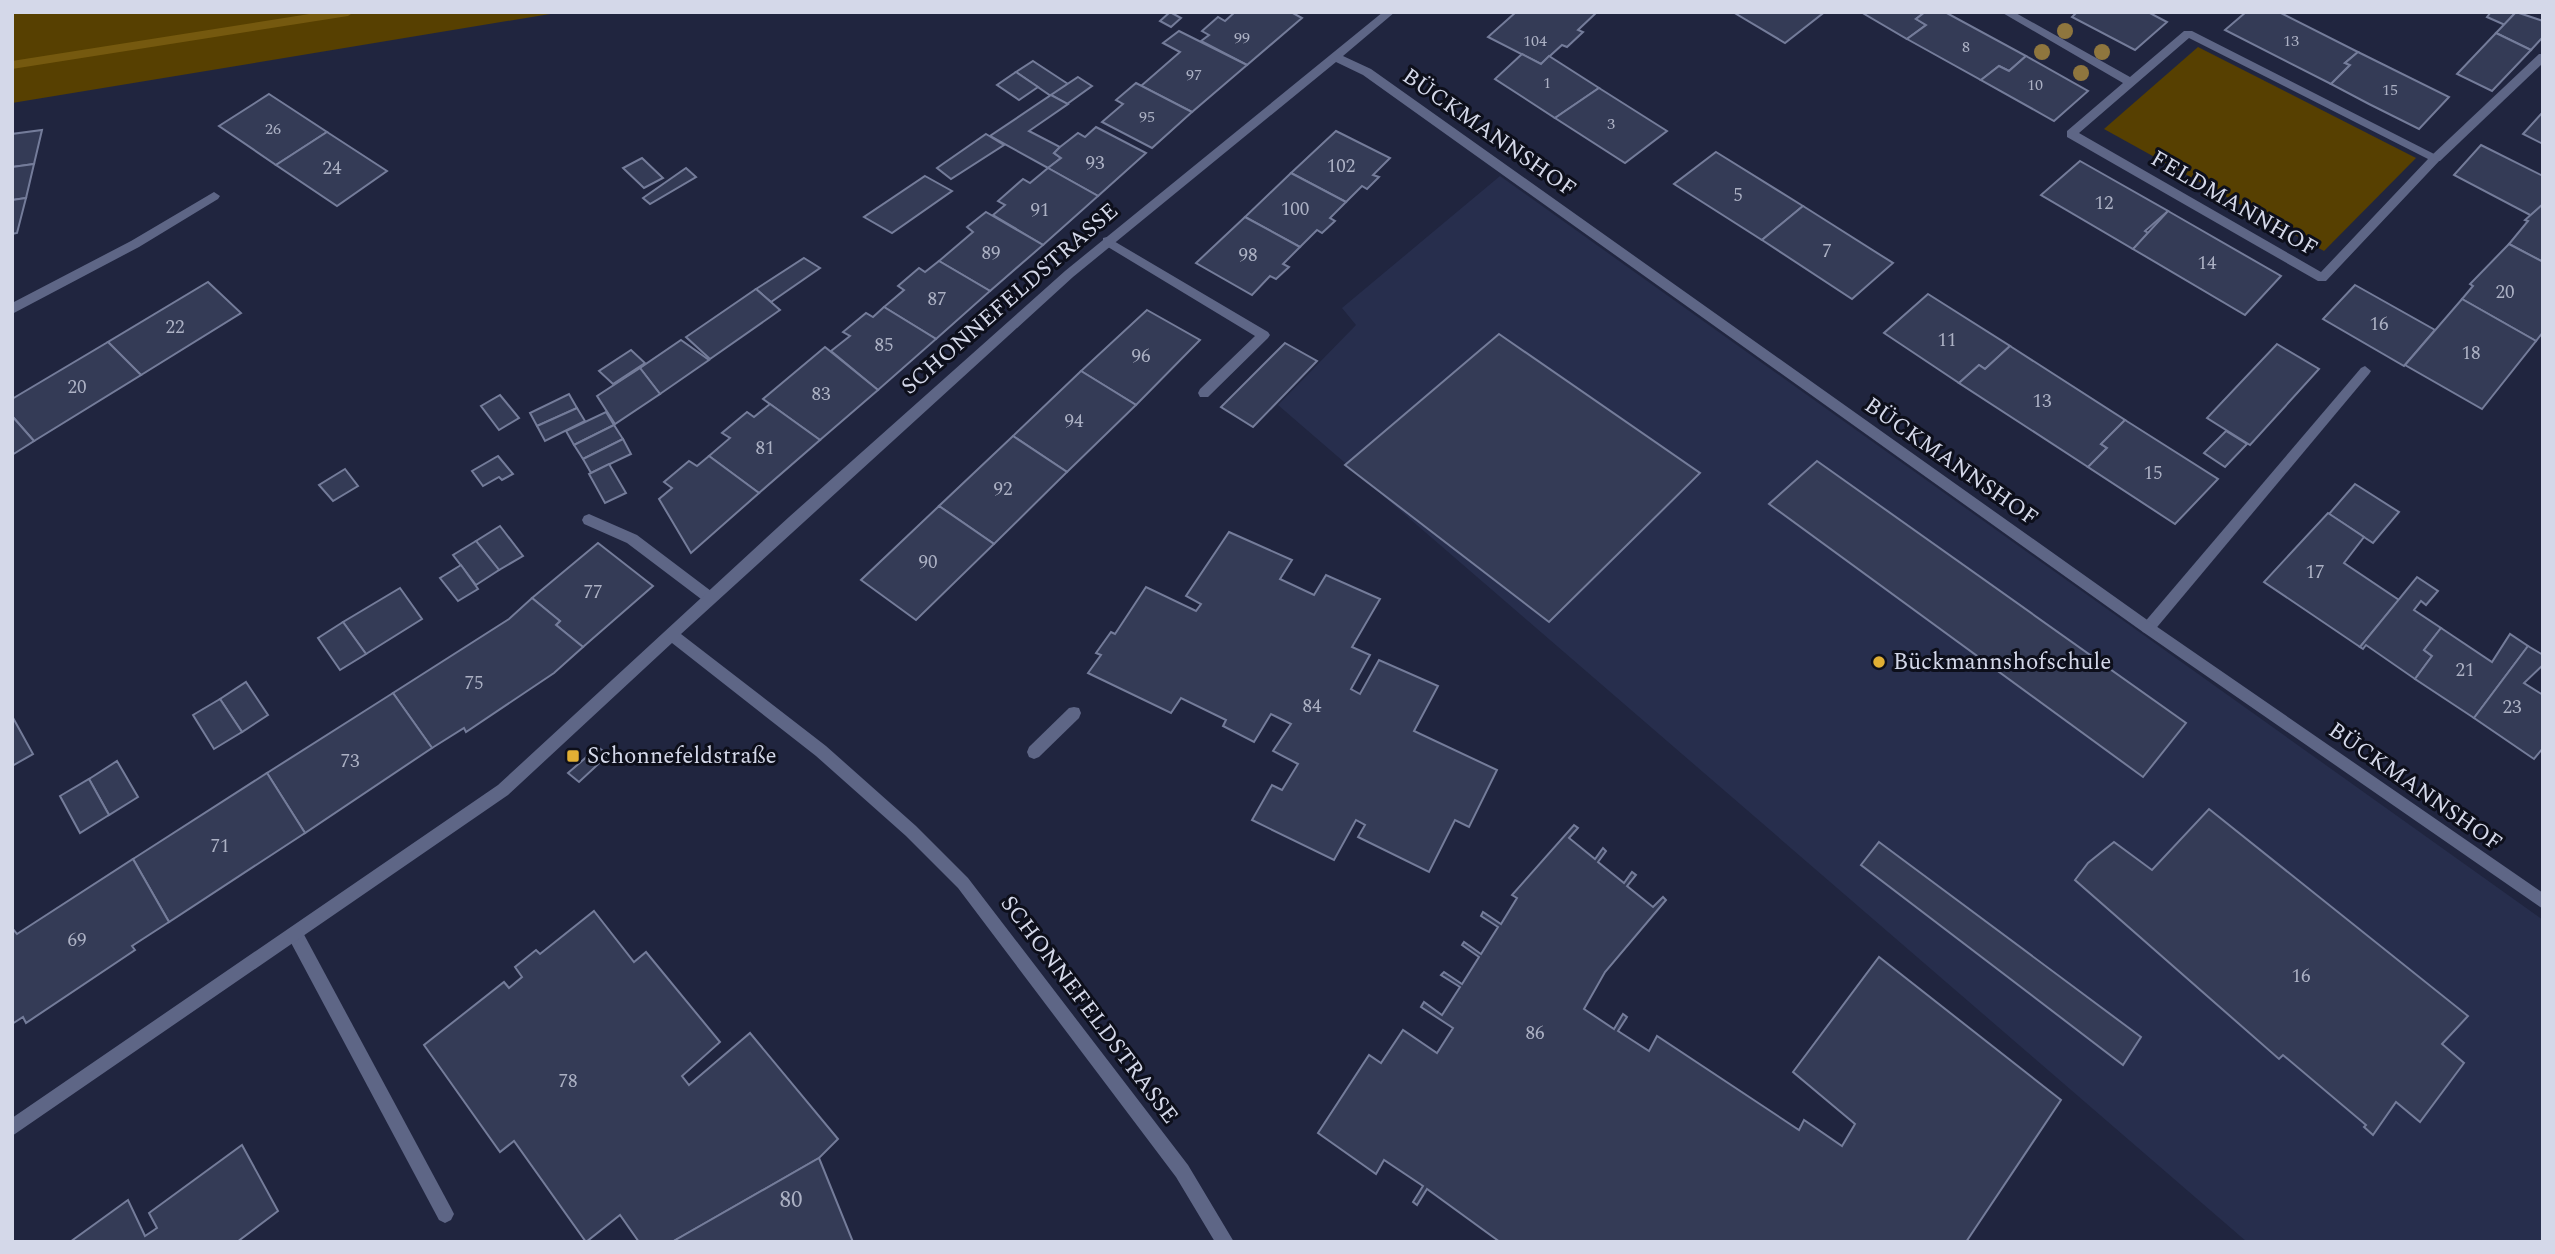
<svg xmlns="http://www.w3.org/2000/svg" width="2555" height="1254" viewBox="0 0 2555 1254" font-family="Spectral,serif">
	<rect width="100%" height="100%" fill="#20253f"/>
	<polygon fill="#272e4d" points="1500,176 2543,920 2543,1242 2247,1242 1278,405 1356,325 1342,308"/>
	<g fill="#574001">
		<polygon points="12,12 562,12 12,103"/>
		<polygon points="2198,47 2416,158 2324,251 2104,129"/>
	</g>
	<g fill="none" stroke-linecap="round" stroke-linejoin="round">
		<polygon fill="#75590f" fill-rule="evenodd" points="322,12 354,12 348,16 12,69 12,61"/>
	</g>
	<g fill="#343b56" stroke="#747c9a" stroke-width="2">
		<polygon points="1170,12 1181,18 1171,27 1160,21"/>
		<polygon points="1235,12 1291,12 1302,18 1247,65 1201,41 1209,35 1202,31 1218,17 1225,21"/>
		<polygon points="1516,12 1597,12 1578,30 1583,32 1567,47 1562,45 1541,64 1488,37"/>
		<polygon points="1733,12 1819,12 1822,14 1785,43"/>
		<polygon points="1861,12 1925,12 1916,19 1926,25 1907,39"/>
		<polygon points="1925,12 1945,12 2026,56 2009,71 1999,66 1981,80 1907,39 1926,25 1916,19"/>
		<polygon points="2077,12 2148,12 2167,22 2135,50 2072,17"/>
		<polygon points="2246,12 2279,12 2358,52 2345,63 2350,65 2331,84 2225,30"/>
		<polygon points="2491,12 2516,12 2505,25 2487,17"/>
		<polygon points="2516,12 2543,21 2543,37 2531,50 2496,33"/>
		<polygon points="1179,31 1247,65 1192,112 1141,86 1180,52 1163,43"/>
		<polygon points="2496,33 2531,50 2492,91 2457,74"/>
		<polygon points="2358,52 2449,97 2419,129 2369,104 2331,84 2350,65 2345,63"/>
		<polygon points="1522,54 1541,64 1549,56 1599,88 1555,118 1495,79"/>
		<polygon points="2026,56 2088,91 2054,121 1981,80 1999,66 2009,71"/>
		<polygon points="1033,61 1068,84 1051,96 1016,72"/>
		<polygon points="1016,72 1038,87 1019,100 997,85"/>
		<polygon points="1078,77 1092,86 1067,104 1051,95"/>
		<polygon points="1136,83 1192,112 1152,148 1102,122 1123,104 1116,100"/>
		<polygon points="1599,88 1667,131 1625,163 1555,118"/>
		<polygon points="269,94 327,132 276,165 219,126"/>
		<polygon points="1051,95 1068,104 1029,131 1060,147 1054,153 1061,158 1048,168 990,136"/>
		<polygon points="2543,112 2543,144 2523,134"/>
		<polygon points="1096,127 1146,153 1098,196 1048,168 1061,158 1054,153 1060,147 1078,133 1085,137"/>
		<polygon points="42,130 34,164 12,167 12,134"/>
		<polygon points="1336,131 1390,158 1373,175 1379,177 1367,189 1362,186 1346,202 1291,173"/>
		<polygon points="327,132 387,171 337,206 276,165"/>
		<polygon points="986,134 1004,145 951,179 937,168"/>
		<polygon points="2481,145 2543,176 2543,204 2532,216 2454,175"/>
		<polygon points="1716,152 1803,206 1762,240 1674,184"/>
		<polygon points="642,158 663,178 644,188 623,168"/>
		<polygon points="2080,161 2168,211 2145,231 2150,234 2133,249 2041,195"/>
		<polygon points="34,164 26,198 12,200 12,167"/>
		<polygon points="686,168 696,177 650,204 643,198"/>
		<polygon points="1048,168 1098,196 1043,245 993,215 1005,205 998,201 1023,179 1030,183"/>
		<polygon points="1291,173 1346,202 1330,218 1335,221 1322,233 1317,230 1300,247 1245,217"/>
		<polygon points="925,176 952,191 892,233 864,217"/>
		<polygon points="26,198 17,233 12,234 12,200"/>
		<polygon points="2543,204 2543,262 2509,244 2528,221 2525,220"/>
		<polygon points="1803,206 1893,263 1852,299 1762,240"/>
		<polygon points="2168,211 2281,276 2245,315 2133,249"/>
		<polygon points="986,212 1043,245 990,291 939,261 973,232 967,227"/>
		<polygon points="1245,217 1300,247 1283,264 1289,267 1276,279 1270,276 1252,295 1196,263"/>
		<polygon points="2509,244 2543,262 2543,332 2536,341 2462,299 2473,286 2470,284"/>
		<polygon points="804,258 820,268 771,302 756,289"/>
		<polygon points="939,261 990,291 936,339 884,307 904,290 898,286 919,268 925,272"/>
		<polygon points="208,282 241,313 141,375 108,342"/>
		<polygon points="2355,285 2435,330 2404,366 2323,319"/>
		<polygon points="756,289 780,310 710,359 686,337"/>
		<polygon points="1928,294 2010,346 1985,369 1979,365 1959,383 1884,333"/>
		<polygon points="2462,299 2536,341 2482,409 2405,365"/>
		<polygon points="884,307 936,339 878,390 831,351 850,336 843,332 866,313 873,317"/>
		<polygon points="1147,310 1200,340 1136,405 1081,371"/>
		<polygon points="1499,334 1700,473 1549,622 1345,465"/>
		<polygon points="681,340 709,360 660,394 640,368"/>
		<polygon points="108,342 141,375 34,441 12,416 12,399"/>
		<polygon points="1285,343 1317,361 1253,427 1221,407"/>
		<polygon points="2277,344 2319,369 2250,445 2207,418"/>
		<polygon points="2010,346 2125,420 2101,444 2107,448 2088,467 1959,383 1979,365 1985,369"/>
		<polygon points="825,347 878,390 820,440 763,399"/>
		<polygon points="631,350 645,363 613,384 599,371"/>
		<polygon points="640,368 660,394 615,424 597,396"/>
		<polygon points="1081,371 1136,405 1067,472 1013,436"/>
		<polygon points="569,394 577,408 537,426 530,413"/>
		<polygon points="500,395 519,418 499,430 481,406"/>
		<polygon points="770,404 820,440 759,493 709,456 730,438 722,433 747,412 754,417"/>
		<polygon points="577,408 585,421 545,441 537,426"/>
		<polygon points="606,412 614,425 574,445 566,431"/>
		<polygon points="12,416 34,441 12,455"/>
		<polygon points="2125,420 2218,479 2175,524 2088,467 2107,448 2101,444"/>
		<polygon points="614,425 623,439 583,459 574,445"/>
		<polygon points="2226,431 2247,444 2225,467 2204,453"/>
		<polygon points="1013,436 1067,472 994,544 939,506"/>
		<polygon points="623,439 631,454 591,473 583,459"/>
		<polygon points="498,456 513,474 502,480 499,477 483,486 472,471"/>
		<polygon points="709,456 759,493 691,553 659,499 672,488 664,482 689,461 697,466"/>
		<polygon points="1817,461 2186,723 2143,777 1769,504"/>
		<polygon points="609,464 626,493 605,503 589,474"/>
		<polygon points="345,469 358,486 333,501 319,485"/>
		<polygon points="2355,484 2399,512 2373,543 2329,514"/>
		<polygon points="939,506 994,544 916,620 861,580"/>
		<polygon points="2328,513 2364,537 2344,563 2399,600 2360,647 2264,582"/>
		<polygon points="500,526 523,556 499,570 476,541"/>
		<polygon points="1229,532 1292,560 1280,579 1314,595 1326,575 1380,599 1352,647 1370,655 1351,689 1360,694 1379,660 1438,686 1414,731 1497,770 1469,827 1455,820 1429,872 1358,837 1365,825 1356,820 1334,860 1252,820 1272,785 1282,790 1298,764 1273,751 1291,724 1271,714 1254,742 1223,726 1226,720 1181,698 1171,713 1088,673 1101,655 1096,653 1111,632 1115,634 1146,587 1196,611 1201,604 1186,596"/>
		<polygon points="476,541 499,570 476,585 453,555"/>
		<polygon points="598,543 653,586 583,647 556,625 560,621 532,598"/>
		<polygon points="461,565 478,589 458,601 440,578"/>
		<polygon points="2417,577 2438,591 2426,605 2421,601 2414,610 2441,628 2424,650 2432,656 2415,679 2366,645 2363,649 2360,647"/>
		<polygon points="400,588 422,619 366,654 343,622"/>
		<polygon points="532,598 560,621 556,625 583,647 554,673 466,732 464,728 432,748 393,693 509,619"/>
		<polygon points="343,622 366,654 340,670 318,638"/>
		<polygon points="2441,628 2492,662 2510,634 2528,646 2474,718 2415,679 2432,656 2424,650"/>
		<polygon points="2528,646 2543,655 2543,665 2524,683 2543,695 2543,748 2534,759 2474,718"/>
		<polygon points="246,682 268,715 242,732 220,699"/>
		<polygon points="393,693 432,748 305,833 267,773"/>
		<polygon points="220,699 242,732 214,749 193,715"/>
		<polygon points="12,716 33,754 12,766"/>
		<polygon points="598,747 608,755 579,782 568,773"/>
		<polygon points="117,761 138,797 109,815 89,779"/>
		<polygon points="267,773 305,833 169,922 133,859"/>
		<polygon points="89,779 109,815 80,833 60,796"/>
		<polygon points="2209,809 2468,1016 2442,1044 2464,1063 2420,1122 2396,1102 2373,1135 2364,1127 2366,1125 2283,1055 2279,1059 2075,880 2088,863 2114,842 2152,870"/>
		<polygon points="1574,825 1578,828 1569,838 1595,859 1603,848 1606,851 1598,862 1624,883 1632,872 1636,875 1627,886 1653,907 1663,897 1666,900 1605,972 1584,1009 1614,1029 1623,1014 1627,1017 1618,1031 1649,1051 1657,1036 1799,1130 1804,1120 1842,1146 1855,1124 1793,1072 1879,957 2061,1100 1966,1242 1500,1242 1427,1189 1417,1205 1413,1202 1423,1186 1384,1160 1376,1174 1318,1133 1369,1055 1381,1063 1403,1030 1437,1053 1453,1028 1421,1007 1424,1002 1442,1015 1460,987 1441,975 1444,972 1462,984 1479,957 1462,945 1464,942 1481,954 1498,927 1481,916 1483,912 1501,924 1517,898 1512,895"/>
		<polygon points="1879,842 2141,1037 2123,1065 1861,865"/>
		<polygon points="133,859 169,922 132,946 135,950 26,1023 23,1017 12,1024 12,928 17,934"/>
		<polygon points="594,911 634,962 646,952 720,1042 682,1076 689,1085 750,1033 838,1139 819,1158 672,1242 639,1242 620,1215 586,1242 514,1141 500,1152 424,1045 504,982 509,988 522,977 515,967 536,950 540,954"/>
		<polygon points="242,1145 278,1211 237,1242 70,1242 128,1200 145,1236 157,1228 149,1213"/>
		<polygon points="819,1158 853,1242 672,1242"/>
	</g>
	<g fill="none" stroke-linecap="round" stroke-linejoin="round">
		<g fill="#5e6686" fill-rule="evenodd">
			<polygon points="2539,54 2543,54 2543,63 2440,161 2432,161 2432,155"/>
			<polygon points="1107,237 1268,332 1270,335 1268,338 1208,397 1200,397 1198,393 1200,389 1255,336 1103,244 1103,238"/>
			<polygon points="2365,366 2371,371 2369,374 2153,632 2148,634 2143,632 2141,628 2143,624 2361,368"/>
			<polygon points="589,514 637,535 715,594 717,598 715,602 705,602 627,543 584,524 582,520 584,516"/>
			<polygon points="1074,707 1079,708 1081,713 1079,718 1039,757 1034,759 1029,757 1027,752 1029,747 1069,708"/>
			<polygon points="295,926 301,929 451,1208 454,1214 451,1220 445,1223 439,1220 289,939 287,934 289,929"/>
		</g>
		<g fill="#5e6686" fill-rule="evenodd">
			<polygon points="1383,12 1395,12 1343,56 1371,69 2153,624 2543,893 2543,909 2143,632 1363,75 1336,62 1073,277 681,634 826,746 916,826 968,878 1188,1165 1234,1242 1215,1242 1176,1177 958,888 906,836 816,756 672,643 508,795 12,1136 12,1118 498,785 789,517 1065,271"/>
			<path d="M2001,12H2014L2130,77L2184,31H2192L2442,158L2326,281H2318L2067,137V131L2123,83ZM2189,38L2428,159L2321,272L2079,133Z"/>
			<polygon points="214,192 220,196 218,199 139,247 12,314 12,303 131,241"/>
		</g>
	</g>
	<g fill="#8f763e">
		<circle cx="2065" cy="31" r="8"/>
		<circle cx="2042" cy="52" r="8"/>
		<circle cx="2102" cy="52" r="8"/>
		<circle cx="2081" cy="73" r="8"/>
	</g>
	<g fill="#e1af34" stroke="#0d0f1b" stroke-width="2.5">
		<circle cx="1879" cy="662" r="7"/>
		<rect x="566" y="749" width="14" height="14" rx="3.5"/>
	</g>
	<g text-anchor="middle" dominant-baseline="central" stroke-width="6" stroke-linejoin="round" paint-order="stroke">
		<g font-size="16" fill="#acb1c4">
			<text x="1242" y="38">99</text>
			<text x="1535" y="41">104</text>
			<text x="2291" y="41">13</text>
			<text x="1966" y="47">8</text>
			<text x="1194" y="75">97</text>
			<text x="1547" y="83">1</text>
			<text x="2035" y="85">10</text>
			<text x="2390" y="90">15</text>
			<text x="1147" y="117">95</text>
			<text x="1611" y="124">3</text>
			<text x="273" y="129">26</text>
		</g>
		<g font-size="19" fill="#acb1c4">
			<text x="1095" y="163">93</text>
			<text x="1341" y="166">102</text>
			<text x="332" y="168">24</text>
			<text x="1738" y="195">5</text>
			<text x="2104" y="203">12</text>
			<text x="1295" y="209">100</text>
			<text x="1040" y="210">91</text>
			<text x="1827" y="251">7</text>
			<text x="991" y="253">89</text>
			<text x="1248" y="255">98</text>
			<text x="2207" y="263">14</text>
			<text x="2505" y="292">20</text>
			<text x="937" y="299">87</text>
			<text x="2379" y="324">16</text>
			<text x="175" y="327">22</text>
			<text x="1947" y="340">11</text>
			<text x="884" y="345">85</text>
			<text x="2471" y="353">18</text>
			<text x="1141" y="356">96</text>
			<text x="77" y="387">20</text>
			<text x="821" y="394">83</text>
			<text x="2042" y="401">13</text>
			<text x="1074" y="421">94</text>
			<text x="765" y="448">81</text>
			<text x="2153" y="473">15</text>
			<text x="1003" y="489">92</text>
			<text x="928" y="562">90</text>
			<text x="2315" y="572">17</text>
			<text x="593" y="592">77</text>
			<text x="2465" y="670">21</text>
			<text x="474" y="683">75</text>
			<text x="1312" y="706">84</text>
			<text x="2512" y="707">23</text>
			<text x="350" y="761">73</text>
			<text x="220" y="846">71</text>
			<text x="77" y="940">69</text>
			<text x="2301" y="976">16</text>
			<text x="1535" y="1033">86</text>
			<text x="568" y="1081">78</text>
		</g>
		<g font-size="23" fill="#d4d8e9" stroke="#0d0f1b">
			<text transform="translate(1489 133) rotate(35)">BÜCKMANNSHOF</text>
			<text transform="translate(2234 204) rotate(30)">FELDMANNHOF</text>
			<text transform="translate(1010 299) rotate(-41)">SCHONNEFELDSTRASSE</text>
			<text transform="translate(1951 462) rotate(35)">BÜCKMANNSHOF</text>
			<text transform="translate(2415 787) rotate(35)">BÜCKMANNSHOF</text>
			<text transform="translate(1089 1010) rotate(53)">SCHONNEFELDSTRASSE</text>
		</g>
		<g font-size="23" fill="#d4d8e9" stroke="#0d0f1b" text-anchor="start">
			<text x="1893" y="662">Bückmannshofschule</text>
			<text x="587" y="756">Schonnefeldstraße</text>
		</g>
		<g font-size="23" fill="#acb1c4">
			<text x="791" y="1200">80</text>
		</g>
	</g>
	<rect width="2555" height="1254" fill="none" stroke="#d4d8e9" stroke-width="28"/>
</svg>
